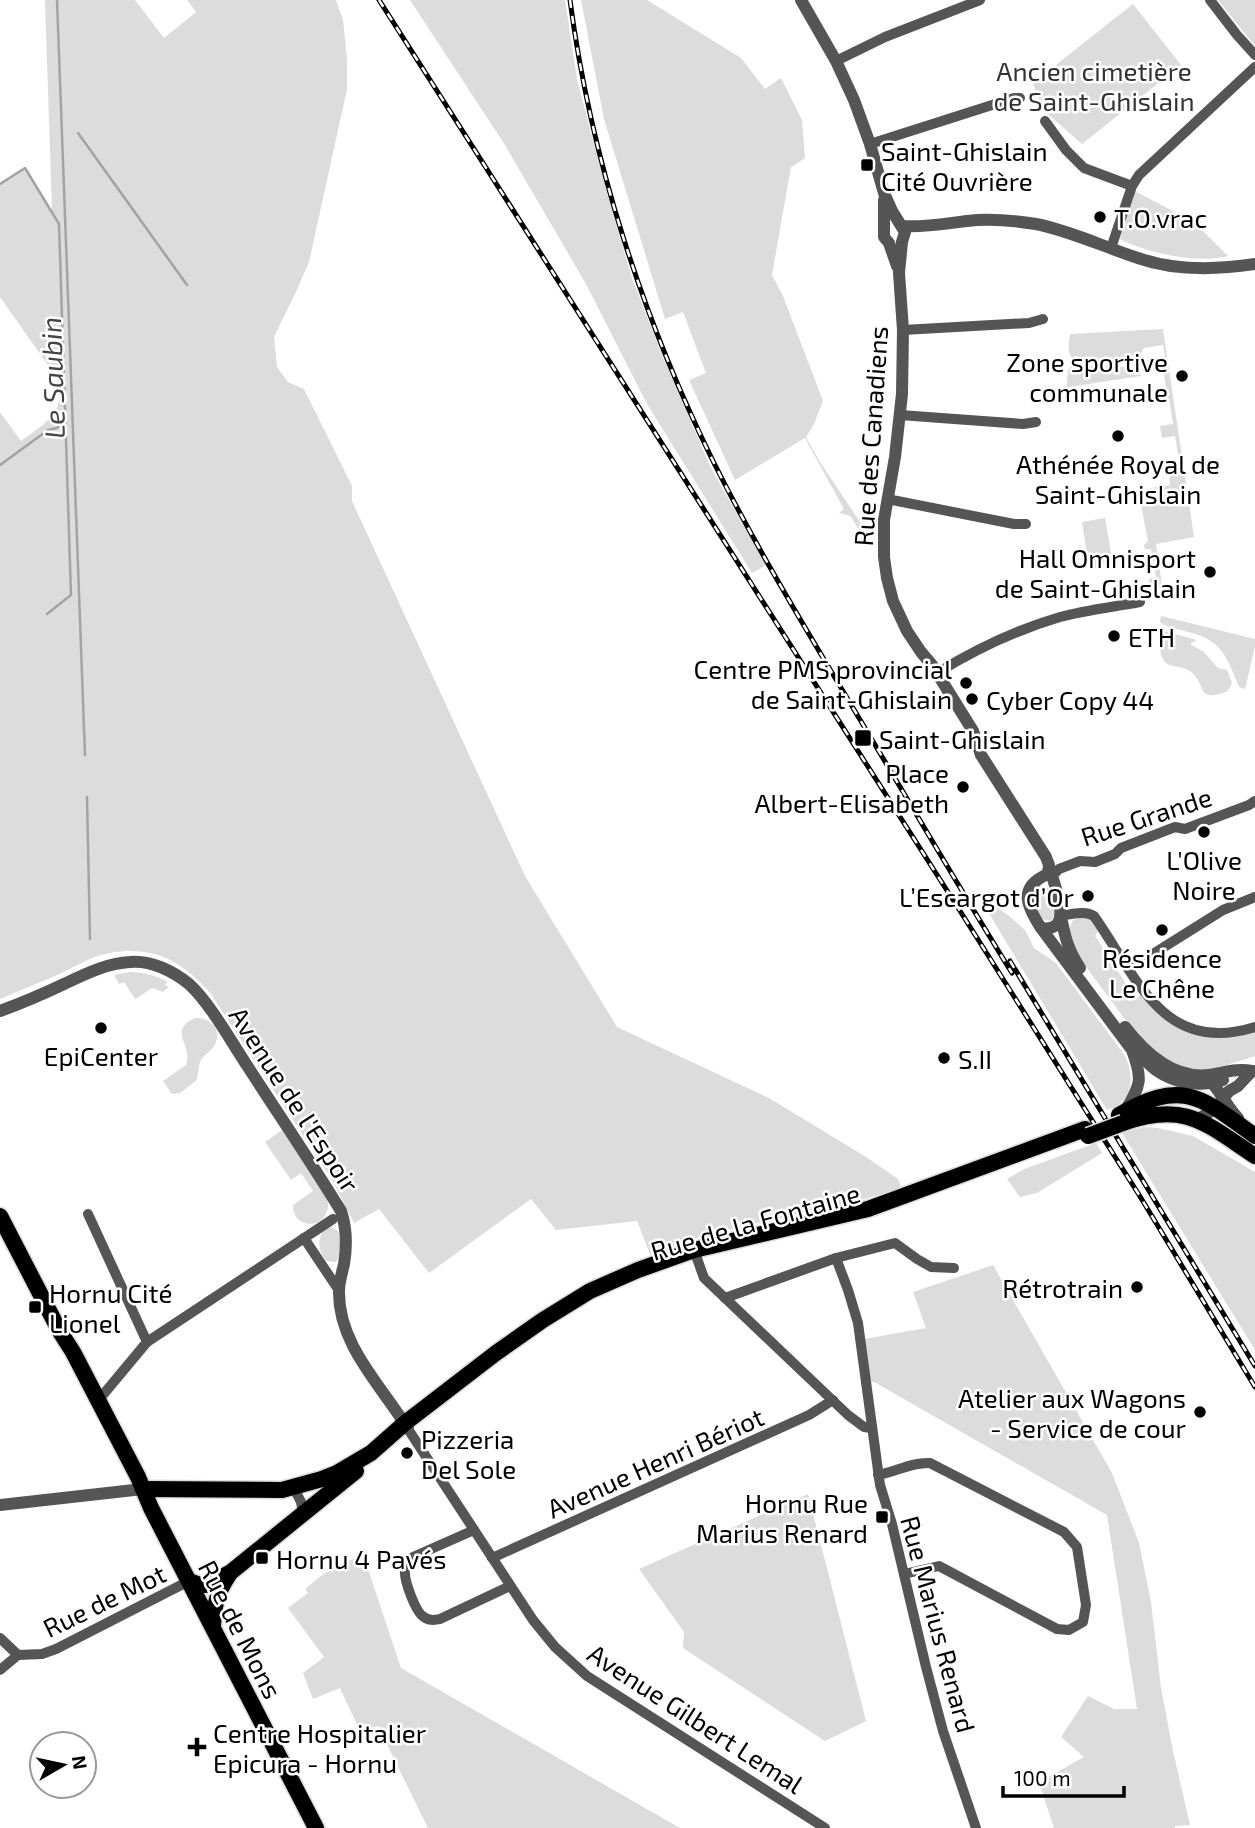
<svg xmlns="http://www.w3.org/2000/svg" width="1255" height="1828" viewBox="0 0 1255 1828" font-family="'Exo 2',sans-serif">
	<rect width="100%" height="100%" fill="#fff"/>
	<g fill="#dcdcdc">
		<path d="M45,0H135L164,38L196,12L187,0H336L343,20L347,59V89L309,262L295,294L274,337L277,367L288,382L304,389L352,486V501L525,876L617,1027L769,1098L866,1157L898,1179L901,1187C840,1210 775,1217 712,1234C691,1239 670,1247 650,1254L637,1221L556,1230L531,1199L429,1273L379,1209L354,1223L332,1180L211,994C183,962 155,945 110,953C91,956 73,968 55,976C37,984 18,991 0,999V412L21,441C47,422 69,411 55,375L0,297V184L25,168L52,211Z"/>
		<polygon points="410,0 565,0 577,79 607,193 632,278 662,355 710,466 766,565 752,573 647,404 586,284 505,145"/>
		<path d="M581,0H647L741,58L765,89L781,78L802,120L805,158L791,167L772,275L783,296L823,401L814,424L806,437L820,462L868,534C858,533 856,523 850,516L839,513L844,509L805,438L735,480L689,380L706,373L683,312L665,319L604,119Z"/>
		<polygon points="1218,0 1255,0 1255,46"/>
		<polygon points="1133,4 1181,65 1082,144 1041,108 1033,83"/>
		<path d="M1135,191L1184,217L1190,218L1228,256C1198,264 1147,253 1120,239Z"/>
		<path d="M1163,329L1194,537L1156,544L1162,586L1148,588L1150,578L1156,577L1151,549H1145L1144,545L1148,541L1139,495L1145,489L1170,485L1169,474L1181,472L1175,436L1162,438L1160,426L1173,424L1169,399L1154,401L1153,396L1167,393L1162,363L1166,362L1163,345L1144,348L1140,355L1126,357V362L1077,360C1065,357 1069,344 1070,334Z"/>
		<polygon points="1072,365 1133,367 1139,370 1141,376 1069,387 1070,395 1066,395 1068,370"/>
		<polygon points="1105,518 1113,564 1089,568 1082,522"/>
		<path d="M1161,616L1255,639V646L1245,689L1239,687C1228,661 1223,641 1192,633C1183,630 1173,629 1164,625L1160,622Z"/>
		<path d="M1164,631L1197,640L1190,644L1204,652L1218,668L1227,670L1232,683L1228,691C1195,704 1207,684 1191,672C1184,666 1178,668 1170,665C1159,662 1160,644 1159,635L1161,632Z"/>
		<path d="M1039,886H1045L1052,890L1055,914L1051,921L1041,919C1036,907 1032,898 1039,886Z"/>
		<path d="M978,895L1008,915L1025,930L1034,948L1056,963L1123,1053C1133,1068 1135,1094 1118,1105C1115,1108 1111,1108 1107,1110Z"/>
		<path d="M1082,917L1090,918L1099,929L1095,936L1136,999L1141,993C1169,1034 1209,1044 1255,1031V1056L1227,1065L1204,1070H1191L1167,1061L1136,1034L1075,952L1069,930L1073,920Z"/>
		<path d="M129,972C142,972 154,975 167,981L165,985L169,987L163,992L152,988L135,999L124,982L119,984L114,975Z"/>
		<path d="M195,1018C209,1017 223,1029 215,1044C212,1052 203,1054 200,1062C198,1067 198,1074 197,1080L180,1093L172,1094L163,1081L186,1065C187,1061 188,1057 187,1053C185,1038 172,1029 195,1018Z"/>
		<polygon points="1144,1127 1158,1128 1193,1136 1255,1172 1255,1350 1122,1133"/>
		<path d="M282,1130L327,1198C335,1228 293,1234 293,1205L313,1191L301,1173L291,1180L265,1142Z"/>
		<polygon points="1096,1143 1102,1153 1037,1193 1020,1197 1007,1179 1024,1169"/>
		<path d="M331,1227L338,1231C341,1240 342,1253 336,1262L326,1261C318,1249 317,1241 324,1229Z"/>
		<polygon points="993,1265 1112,1473 1139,1543 1151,1602 1161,1688 1173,1751 1190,1825 1175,1826 1175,1828 1054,1828 1039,1782 1084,1757 1061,1737 1088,1696 1114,1709 1137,1709 1107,1515 876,1383 869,1381 864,1339 926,1328 913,1292"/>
		<polygon points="808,1494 866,1721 825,1741 683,1648 684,1632 639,1569"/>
		<polygon points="363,1554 401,1668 680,1828 428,1828 378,1726 360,1731 340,1688 313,1699 303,1673 324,1657 288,1608 308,1593 305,1589 322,1575"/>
	</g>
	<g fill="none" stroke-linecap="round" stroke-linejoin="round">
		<g stroke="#a3a3a3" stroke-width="2.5">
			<polyline points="57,0 85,755"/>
			<polyline points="78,133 187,285"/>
			<polyline points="0,184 25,168 59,224 71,595 47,614"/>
			<polyline points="0,465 48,430 57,428 66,417"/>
			<polyline points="87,797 90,939"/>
		</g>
		<defs>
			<g id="primary">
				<path d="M1119,1115C1183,1078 1201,1097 1255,1136"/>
				<path d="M1123,1123C1185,1101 1205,1123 1255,1156"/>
				<polyline points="0,1216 59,1330 73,1352 138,1477 151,1508 316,1828"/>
				<polyline points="143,1489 282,1490 322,1479 337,1473 371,1453 405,1423 496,1353 543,1320 590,1291 638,1270 694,1250 868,1209 1085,1129"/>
				<polyline points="189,1581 200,1585 207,1585 231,1572 356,1471"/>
				<path d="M213,1626C214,1606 217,1592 229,1575"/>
			</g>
		</defs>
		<use href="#primary" stroke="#dbdbdb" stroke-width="19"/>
		<g stroke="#555" stroke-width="10">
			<polyline points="1210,0 1237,35 1255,55"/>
			<polyline points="836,61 885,37 980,0"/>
			<polyline points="1045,121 1066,150 1084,168 1132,186"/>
			<polyline points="870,144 1014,98 1020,98"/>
			<polyline points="1111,248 1132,186 1139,175 1255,67"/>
			<polyline points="903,330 1029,323 1043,319"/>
			<polyline points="900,415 1023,424 1036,422"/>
			<polyline points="887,499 1014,524 1026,524"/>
			<path d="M937,673C976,649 1016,630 1060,617C1086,610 1113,607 1140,602"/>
			<polyline points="1052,876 1059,869 1080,861 1095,862 1115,854 1121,848 1175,827 1185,829 1249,805 1255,801"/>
			<path d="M1061,915C1072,915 1084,910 1094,916C1137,977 1163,1056 1255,1027"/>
			<polyline points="1129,969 1223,910 1255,897"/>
			<polyline points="88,1214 147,1342"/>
			<polyline points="304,1238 338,1289"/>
			<polyline points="694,1250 704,1278 848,1415 864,1427 871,1428"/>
			<polyline points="836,1258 848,1290 858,1323 880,1485 892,1524 926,1667 943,1731 976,1828"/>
			<polyline points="725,1298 836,1258 895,1243 917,1259 931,1267 954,1268"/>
			<polyline points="96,1397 98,1399 102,1396 147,1342 333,1219"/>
			<polyline points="408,1429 533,1620 555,1647 587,1676 825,1828"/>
			<path d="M878,1475C896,1472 911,1462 930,1463L1064,1532L1077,1547L1086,1605L1083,1622L1069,1630L1057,1629L939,1566L904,1574"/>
			<polyline points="294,1488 301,1502 303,1513"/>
			<path d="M474,1530L413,1557C409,1561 405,1565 405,1571C404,1581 416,1613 424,1617C429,1621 434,1620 440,1619L510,1586"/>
			<polyline points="492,1558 809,1415 833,1400"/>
			<polyline points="0,1638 18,1655"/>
			<polyline points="0,1670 18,1655 42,1654 56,1649 189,1581"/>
		</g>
		<g stroke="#555" stroke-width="12">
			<polyline points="801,0 836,61 854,100 870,144 884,193 892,211 905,232 902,242 899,273 903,330 902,394 895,457 884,520 884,557 887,578 893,601 907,631 921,652 932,665 973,731 981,755 1046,857 1049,865 1048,874"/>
			<polyline points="884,200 884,237 889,243 897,266"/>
			<path d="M902,226C928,228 952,222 977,220C996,219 1017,221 1036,224C1071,231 1104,247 1138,258C1175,271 1216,270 1255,264"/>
			<path d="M1048,874C1018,887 1026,905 1041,928L1132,1050C1143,1079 1141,1085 1125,1111"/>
			<path d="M1061,917C1065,937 1068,950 1080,968"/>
			<path d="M1041,928C1073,933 1057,892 1052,876L1048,874"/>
			<path d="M0,1011C22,1003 43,994 64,984C85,974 107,963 130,962C151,960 173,971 189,984C210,1003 232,1043 248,1067C279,1115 311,1162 341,1211C347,1229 347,1246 344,1264C342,1273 339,1282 339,1291C338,1345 382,1386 408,1429"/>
			<path d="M1125,1027C1145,1053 1173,1079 1208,1075C1224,1073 1236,1068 1252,1071"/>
			<path d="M1138,1054C1145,1059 1149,1065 1156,1070C1176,1084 1200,1087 1223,1080"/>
			<path d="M1209,1080C1221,1091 1226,1106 1238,1118"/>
			<polyline points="1197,1120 1216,1108 1229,1091 1238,1086 1252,1071"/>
			<polyline points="0,1505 143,1489"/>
		</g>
		<use href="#primary" stroke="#000" stroke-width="16"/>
		<defs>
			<g id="rail">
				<polyline points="379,0 962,914 1141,1198 1255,1387"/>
				<path d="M570,0C591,160 643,319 714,463C758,551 809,634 859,718C910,803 960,889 1012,973"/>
				<polyline points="1010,961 1255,1366"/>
			</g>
		</defs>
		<use href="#rail" stroke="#000" stroke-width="5"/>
		<use href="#rail" stroke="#fff" stroke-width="2.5" stroke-dasharray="8" stroke-linecap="butt"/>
		<defs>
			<polyline id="primary-bridge" points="1088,1136 1123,1123"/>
		</defs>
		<use href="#primary-bridge" stroke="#dbdbdb" stroke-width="19" stroke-linecap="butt"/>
		<use href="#primary-bridge" stroke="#000" stroke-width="16"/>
	</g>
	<g fill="#000" stroke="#fff" stroke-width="2.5">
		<rect x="860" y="158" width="14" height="14" rx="3.5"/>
		<circle cx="1100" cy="217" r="7"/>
		<circle cx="1182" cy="376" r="7"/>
		<circle cx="1118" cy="436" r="7"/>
		<circle cx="1210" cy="572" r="7"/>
		<circle cx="1114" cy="636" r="7"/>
		<circle cx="966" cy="683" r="7"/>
		<circle cx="972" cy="699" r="7"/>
		<rect x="854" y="729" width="18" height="18" rx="3.5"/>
		<circle cx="963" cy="787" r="7"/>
		<circle cx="1204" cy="832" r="7"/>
		<circle cx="1088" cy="896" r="7"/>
		<circle cx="1162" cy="930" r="7"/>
		<circle cx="101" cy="1028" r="7"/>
		<circle cx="944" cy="1058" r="7"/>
		<circle cx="1137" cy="1287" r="7"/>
		<rect x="28" y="1300" width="14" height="14" rx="3.5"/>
		<circle cx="1200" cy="1412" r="7"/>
		<circle cx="407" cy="1453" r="7"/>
		<rect x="875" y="1510" width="14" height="14" rx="3.5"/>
		<rect x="255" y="1551" width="14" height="14" rx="3.5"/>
		<path d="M193.5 1736.5h7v7h7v7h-7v7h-7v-7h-7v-7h7z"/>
	</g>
	<g text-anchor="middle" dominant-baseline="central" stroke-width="5" stroke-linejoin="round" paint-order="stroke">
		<g font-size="26" fill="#333" stroke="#fff">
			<text x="1094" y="70">Ancien cimetière<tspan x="1094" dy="30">de Saint-Ghislain</tspan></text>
		</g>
		<g font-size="26" fill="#000" stroke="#fff" text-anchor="start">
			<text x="881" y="150">Saint-Ghislain<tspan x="881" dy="30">Cité Ouvrière</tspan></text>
			<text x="1114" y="217">T.O.vrac</text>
			<text x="1168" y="361" text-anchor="end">Zone sportive<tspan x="1168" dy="30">communale</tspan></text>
			<text x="1118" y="463" text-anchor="middle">Athénée Royal de<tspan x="1118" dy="30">Saint-Ghislain</tspan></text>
			<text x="1196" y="557" text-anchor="end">Hall Omnisport<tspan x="1196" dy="30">de Saint-Ghislain</tspan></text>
			<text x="1128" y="636">ETH</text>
			<text x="952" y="668" text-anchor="end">Centre PMS provincial<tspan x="952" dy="30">de Saint-Ghislain</tspan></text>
			<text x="986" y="699">Cyber Copy 44</text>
			<text x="879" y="738">Saint-Ghislain</text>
			<text x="949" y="772" text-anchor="end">Place<tspan x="949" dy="30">Albert-Elisabeth</tspan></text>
			<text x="1204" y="859" text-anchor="middle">L'Olive<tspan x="1204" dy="30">Noire</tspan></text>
			<text x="1074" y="896" text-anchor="end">L’Escargot d’Or</text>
			<text x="1162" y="957" text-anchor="middle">Résidence<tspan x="1162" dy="30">Le Chêne</tspan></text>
			<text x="101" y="1055" text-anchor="middle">EpiCenter</text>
			<text x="958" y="1058">S.II</text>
			<text x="1123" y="1287" text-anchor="end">Rétrotrain</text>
			<text x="49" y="1292">Hornu Cité<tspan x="49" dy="30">Lionel</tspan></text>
			<text x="1186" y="1397" text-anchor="end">Atelier aux Wagons<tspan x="1186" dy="30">- Service de cour</tspan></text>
			<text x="421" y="1438">Pizzeria<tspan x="421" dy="30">Del Sole</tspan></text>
			<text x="868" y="1502" text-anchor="end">Hornu Rue<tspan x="868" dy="30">Marius Renard</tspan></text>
			<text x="276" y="1558">Hornu 4 Pavés</text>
			<text x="213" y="1732">Centre Hospitalier<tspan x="213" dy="30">Epicura - Hornu</tspan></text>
		</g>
		<g font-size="26" fill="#000" stroke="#fff">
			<text transform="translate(870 436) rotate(-86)">Rue des Canadiens</text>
			<text transform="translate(1146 816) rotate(-18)">Rue Grande</text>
			<text transform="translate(295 1099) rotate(57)">Avenue de l'Espoir</text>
			<text transform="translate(755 1221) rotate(-16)">Rue de la Fontaine</text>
			<text transform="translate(655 1462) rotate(-24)">Avenue Henri Bériot</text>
			<text transform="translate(104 1600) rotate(-26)">Rue de Mot</text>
			<text transform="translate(939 1624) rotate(75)">Rue Marius Renard</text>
			<text transform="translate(241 1629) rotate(63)">Rue de Mons</text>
			<text transform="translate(696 1718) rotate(33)">Avenue Gilbert Lemal</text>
		</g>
		<g font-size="28" font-style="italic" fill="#444" stroke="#fff">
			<text transform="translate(52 378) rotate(-92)">Le Saubin</text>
		</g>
	</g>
	<g transform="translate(63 1765) rotate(81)"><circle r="33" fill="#ffffff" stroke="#999999" stroke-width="2"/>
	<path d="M0-5L12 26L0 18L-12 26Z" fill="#000000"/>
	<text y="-10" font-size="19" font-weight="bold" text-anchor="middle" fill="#000000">N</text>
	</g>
	<path d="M1003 1786v10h121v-10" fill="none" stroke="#000000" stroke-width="3.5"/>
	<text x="1014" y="1786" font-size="21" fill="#000000" stroke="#ffffff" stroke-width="5" paint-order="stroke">100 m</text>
</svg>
